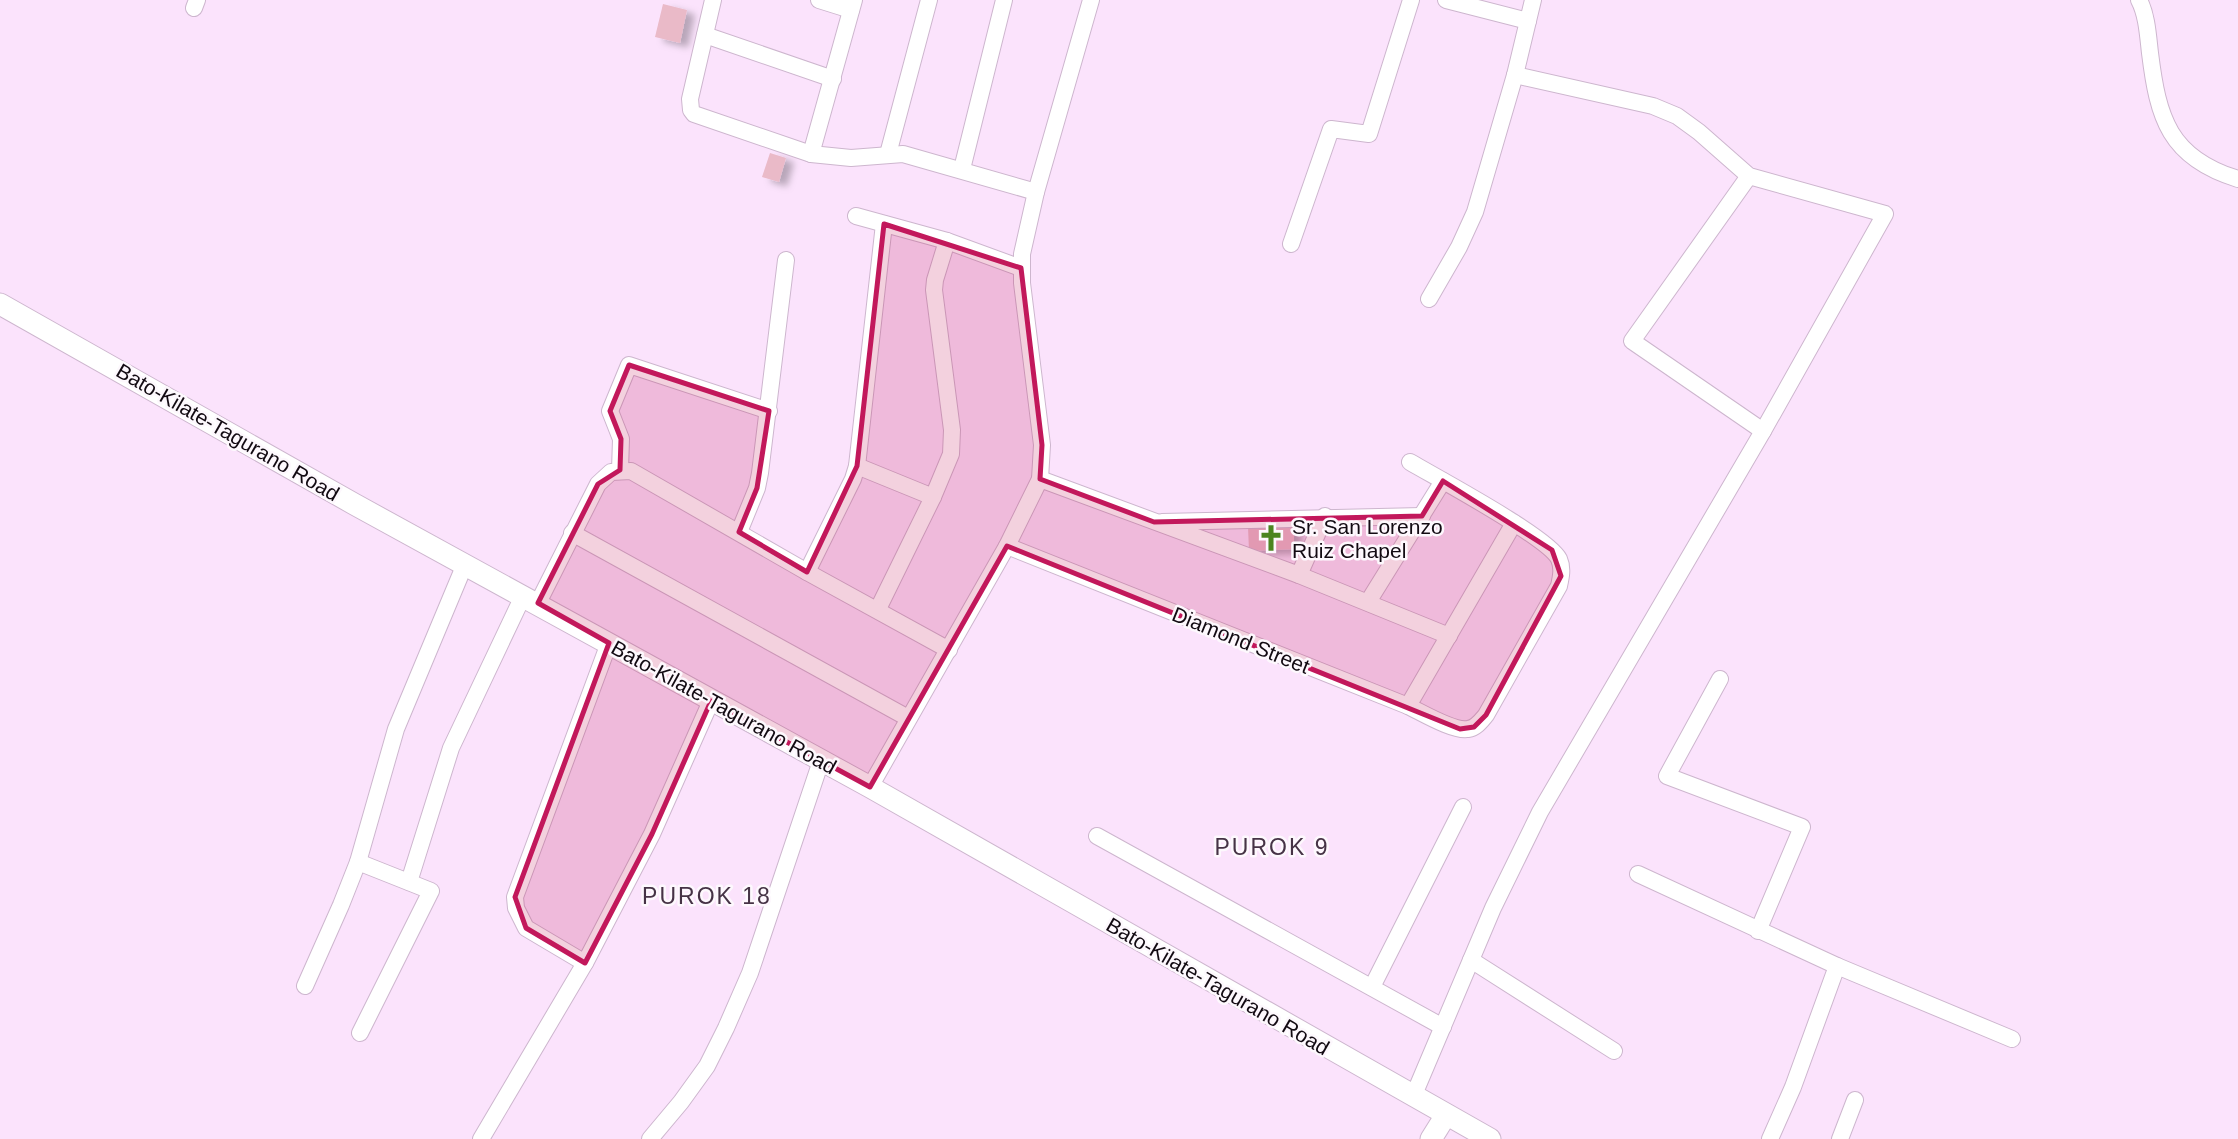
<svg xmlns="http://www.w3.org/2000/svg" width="2238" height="1139" viewBox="0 0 2238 1139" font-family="Arial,sans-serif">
	<defs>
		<filter id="shadow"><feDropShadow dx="8" dy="4.5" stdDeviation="3.5" flood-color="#0004"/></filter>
	</defs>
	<rect width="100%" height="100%" fill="#fbe3fc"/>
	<g fill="#eabac8" filter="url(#shadow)">
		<polygon points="663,4 687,10 680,43 655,37"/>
		<polygon points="770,153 786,158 779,182 762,177"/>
		<polygon points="1294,525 1294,549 1249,551 1248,527"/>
	</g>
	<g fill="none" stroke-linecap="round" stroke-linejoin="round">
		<defs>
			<g id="street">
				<polyline points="713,0 690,99 691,110 694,114 811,154 851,158 903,154 1036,192"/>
				<polyline points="819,0 851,10"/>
				<polyline points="1446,0 1528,21"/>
				<path d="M2139,0C2147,15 2148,36 2150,53C2158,118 2169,158 2238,179"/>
				<polyline points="194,8 197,0"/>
				<polyline points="705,35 833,79"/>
				<polyline points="811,154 854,0"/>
				<polyline points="888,154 929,0"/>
				<polyline points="962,169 1004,0"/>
				<polyline points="1749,176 1632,341 1763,431"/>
				<polyline points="856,216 947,241 1021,268"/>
				<polyline points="1291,244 1331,129 1369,134 1411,0"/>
				<polyline points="1429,299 1459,247 1475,212 1515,75 1533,0"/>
				<polyline points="857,466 933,497"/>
				<polyline points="620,470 621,439 610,411 629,365 769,411"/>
				<polyline points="1040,479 1299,575 1449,636"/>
				<polyline points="1162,522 1422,516"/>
				<polyline points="739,532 757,488 760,473 786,260"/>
				<polyline points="572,533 908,718"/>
				<path d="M1007,546L1408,706C1421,712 1454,732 1468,729C1476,728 1481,721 1486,715L1559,586C1561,577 1563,568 1559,559C1548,537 1437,478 1410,462"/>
				<polyline points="807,572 853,479 857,466 884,224"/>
				<polyline points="1299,575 1325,516"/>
				<polyline points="1368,602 1443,481"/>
				<polyline points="538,603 598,484 611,472 631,471 807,572 949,650"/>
				<polyline points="878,609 933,497 951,454 952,430 934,290 935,280 947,241"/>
				<polyline points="1720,679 1667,776 1802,827 1758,931"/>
				<polyline points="1408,706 1514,523"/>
				<polyline points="870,787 1007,546 1040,479 1042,445 1022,283 1022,254 1036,192 1091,0"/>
				<polyline points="1097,836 1443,1027"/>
				<polyline points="358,862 431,891 360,1033"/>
				<polyline points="1638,874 1837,966 2012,1039"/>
				<polyline points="409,882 451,748 523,596"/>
				<polyline points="1471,960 1614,1051"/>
				<polyline points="585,963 526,928 516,908 515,897 609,643"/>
				<polyline points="305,986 341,905 358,862 396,729 465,564"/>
				<polyline points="1372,987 1463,807"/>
				<polyline points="1413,1097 1493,908 1540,812 1763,431 1885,214 1749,176 1699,132 1677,116 1653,106 1515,75"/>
				<polyline points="481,1139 585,963 652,834 711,701"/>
				<polyline points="650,1139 681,1102 707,1066 726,1028 750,973 821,761"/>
				<polyline points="1770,1139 1793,1087 1837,966"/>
				<polyline points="1840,1139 1855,1100"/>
			</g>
			<g id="secondary">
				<polyline points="0,304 354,504 870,787 1490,1139"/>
				<polyline points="1431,1139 1446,1115"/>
			</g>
		</defs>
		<use href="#street" stroke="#cdb6ce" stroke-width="18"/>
		<use href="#secondary" stroke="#cdb6ce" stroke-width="23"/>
		<use href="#street" stroke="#fff" stroke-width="16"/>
		<use href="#secondary" stroke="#fff" stroke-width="21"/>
	</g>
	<path fill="#c2185b" fill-opacity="0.2" stroke="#c2185b" stroke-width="5" stroke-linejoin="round" d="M884,224L1021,268L1042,445L1040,479L1154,522L1422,516L1443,481L1552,550L1561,576L1486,715L1474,727L1460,729L1007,546L870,787L711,701L652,834L585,963L526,928L515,897L609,643L538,603L598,484L620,470L621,439L610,411L629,365L769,411L757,488L739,532L807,572L857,466Z"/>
	<defs>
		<symbol id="church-bare" viewBox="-9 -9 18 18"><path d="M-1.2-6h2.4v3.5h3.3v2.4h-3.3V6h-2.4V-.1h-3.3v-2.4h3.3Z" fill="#4c8520" stroke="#fdf8fd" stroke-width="2.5" paint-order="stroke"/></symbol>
	</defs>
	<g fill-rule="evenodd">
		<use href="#church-bare" x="1252" y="519" width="38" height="38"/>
	</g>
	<g text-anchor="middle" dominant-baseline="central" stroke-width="5" stroke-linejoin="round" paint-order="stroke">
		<g font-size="21" fill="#120a12" stroke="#fdf8fd">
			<text transform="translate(228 432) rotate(30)">Bato-Kilate-Tagurano Road</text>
			<text transform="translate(1241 640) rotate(22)">Diamond Street</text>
			<text transform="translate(724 707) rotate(29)">Bato-Kilate-Tagurano Road</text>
			<text transform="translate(1218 986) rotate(30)">Bato-Kilate-Tagurano Road</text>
		</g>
		<g font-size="21" fill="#120a12" stroke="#fdf8fd" text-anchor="start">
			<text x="1292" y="526">Sr. San Lorenzo<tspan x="1292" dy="24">Ruiz Chapel</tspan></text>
		</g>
		<g font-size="23" letter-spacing="2" fill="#463346" stroke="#fdf8fd">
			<text x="1272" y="847">PUROK 9</text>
			<text x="707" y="896">PUROK 18</text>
		</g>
	</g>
</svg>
